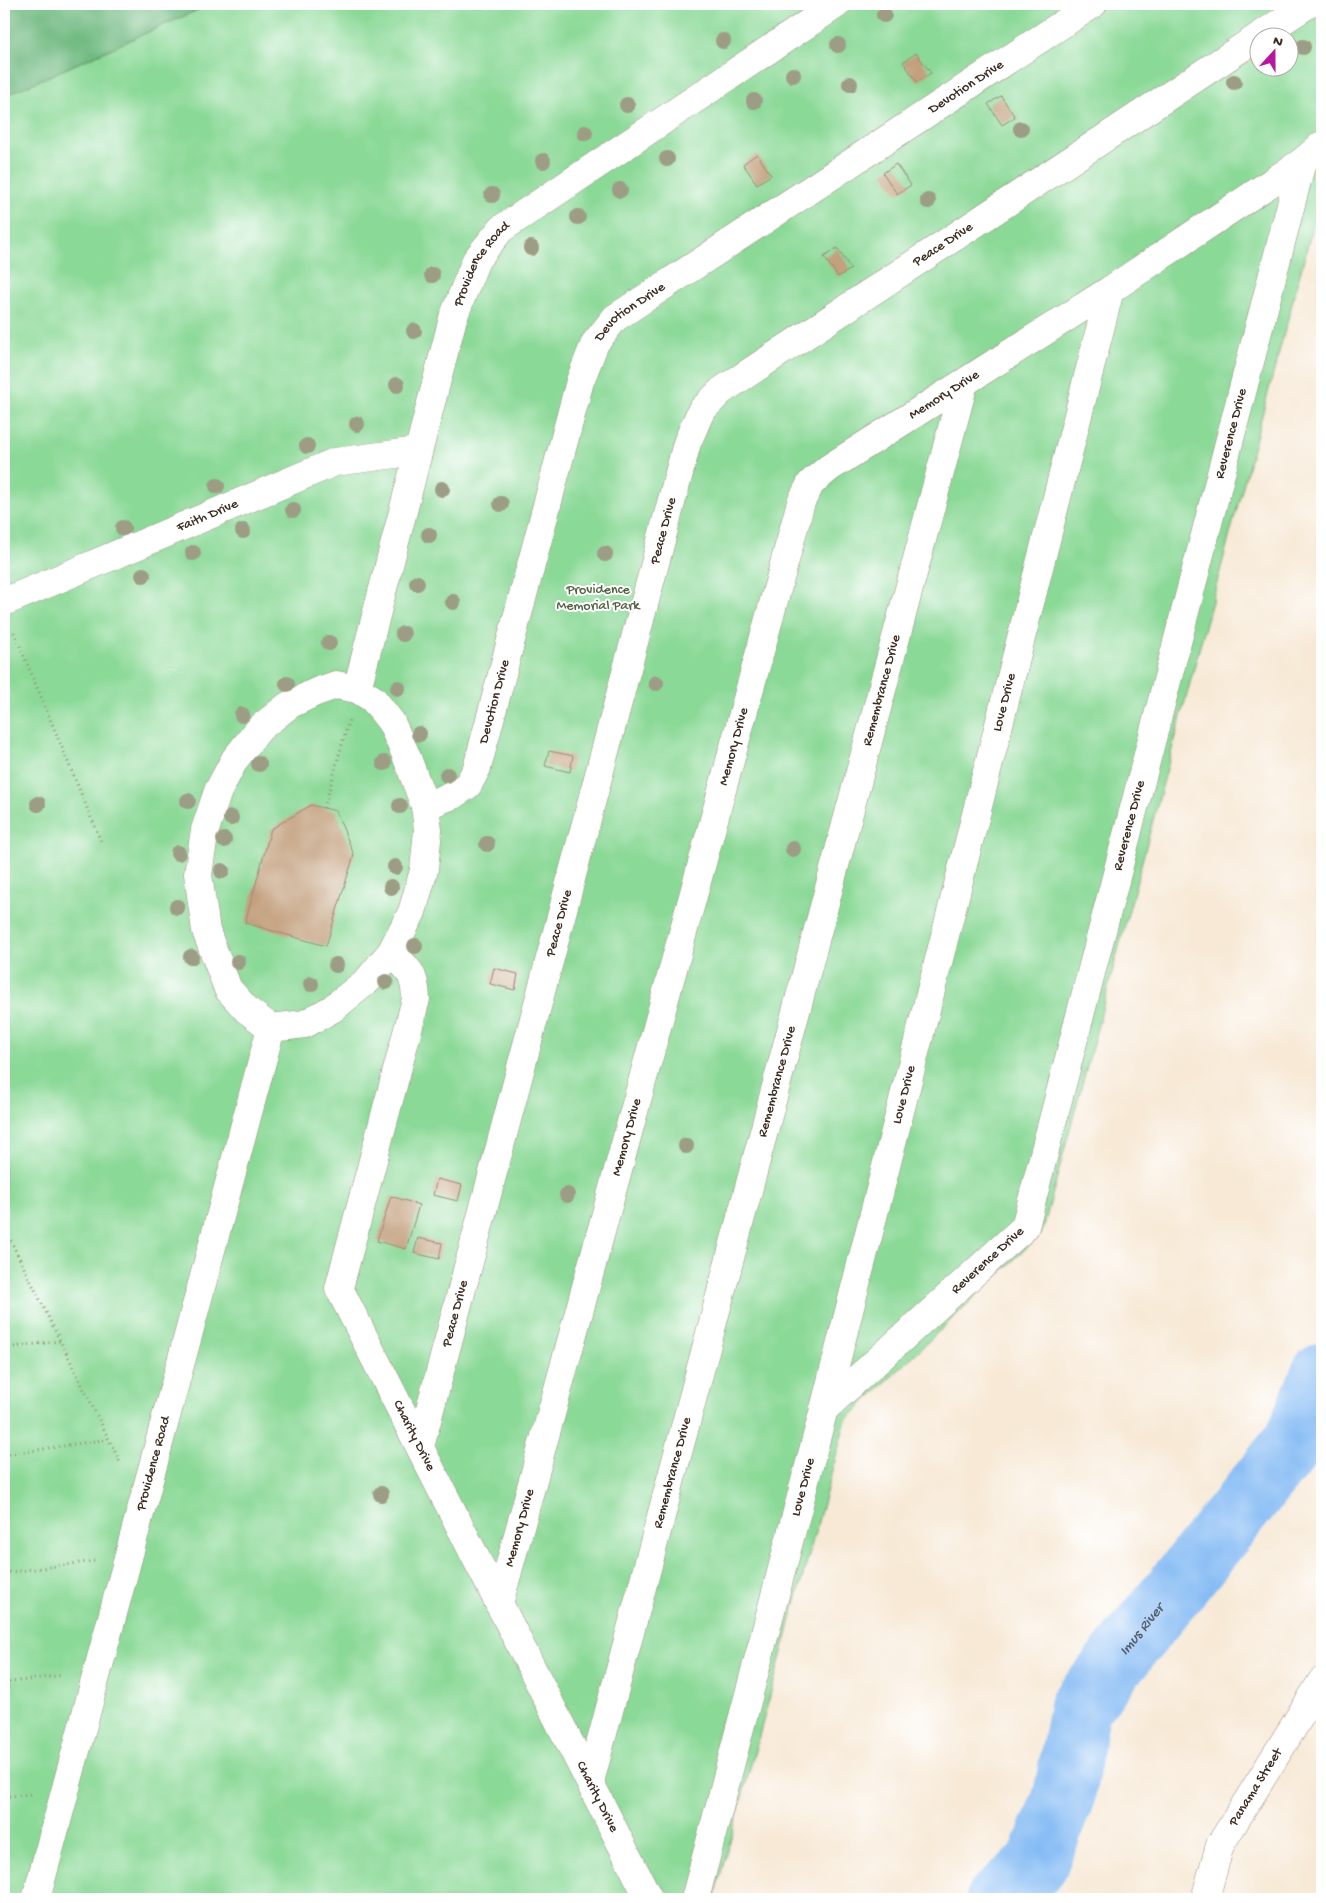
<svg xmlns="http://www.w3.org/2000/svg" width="1326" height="1903" viewBox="0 0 1326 1903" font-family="'Gochi Hand',sans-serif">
	<rect width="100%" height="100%" fill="#fff"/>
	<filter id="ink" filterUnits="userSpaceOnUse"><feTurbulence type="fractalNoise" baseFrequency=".02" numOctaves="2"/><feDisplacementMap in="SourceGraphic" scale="10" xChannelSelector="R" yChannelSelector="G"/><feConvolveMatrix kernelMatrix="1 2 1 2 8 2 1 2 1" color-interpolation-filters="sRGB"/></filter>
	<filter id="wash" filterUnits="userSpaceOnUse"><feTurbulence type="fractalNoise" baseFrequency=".0096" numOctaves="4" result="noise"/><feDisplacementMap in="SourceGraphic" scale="20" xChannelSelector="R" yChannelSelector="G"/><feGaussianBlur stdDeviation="1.12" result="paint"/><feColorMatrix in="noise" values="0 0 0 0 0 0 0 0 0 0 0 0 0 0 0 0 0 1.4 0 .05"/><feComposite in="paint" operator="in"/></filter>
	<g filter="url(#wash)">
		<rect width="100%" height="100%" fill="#f7e9d6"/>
		<path fill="#8bd997" stroke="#63825a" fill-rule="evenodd" d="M211,4H1322V211L1314,222L1042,1233L846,1420L714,1899H4V96ZM1258,38H1288V68H1258Z"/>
		<polygon fill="#70b980" stroke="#56724f" points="4,4 211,4 4,96"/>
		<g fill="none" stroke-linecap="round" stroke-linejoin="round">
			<path stroke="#85bbf4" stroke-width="62" id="s1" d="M997,1899L1037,1865L1064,1796L1080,1707L1295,1441L1322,1374"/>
		</g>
		<g id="blocks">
			<g fill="#c3a07e">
				<polygon points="916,53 931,73 917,82 903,62"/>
				<polygon points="1001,96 1015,117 1002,125 988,104"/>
				<polygon points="757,154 771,175 757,184 743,164"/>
				<polygon points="896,164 911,185 897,194 883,173"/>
				<polygon points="837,248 851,269 838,277 824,257"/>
				<polygon points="549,751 573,756 570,772 545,766"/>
				<polygon points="311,805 336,811 354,855 326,946 245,923 271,829"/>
				<polygon points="494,968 518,974 515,990 490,984"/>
				<polygon points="437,1179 462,1185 458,1201 433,1195"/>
				<polygon points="391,1196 419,1205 406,1249 377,1241"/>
				<polygon points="418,1238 442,1243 439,1259 414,1253"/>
			</g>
		</g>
	</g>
	<g filter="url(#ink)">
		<use href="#blocks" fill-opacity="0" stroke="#998a7a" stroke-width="1"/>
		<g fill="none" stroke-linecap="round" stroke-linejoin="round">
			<defs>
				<g id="minor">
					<path id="s2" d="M4,602L335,462L418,451"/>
					<polygon points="336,685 357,689 373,699 391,722 406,755 425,806 428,830 424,870 412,912 391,952 368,980 332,1009 305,1024 271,1028 247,1010 228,989 206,931 198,874 205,830 218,791 235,759 260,728 289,705 316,692"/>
					<path id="s3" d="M357,689L453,318L476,260L501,229L837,4"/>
					<path id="s4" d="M425,806L453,795L468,785L477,768L580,381L595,343L615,318L1093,4"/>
					<path id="s5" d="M391,952C409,969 415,974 416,999L339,1288L649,1899"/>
					<path id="s6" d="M824,1409L1025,1227L1302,162"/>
					<path id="s7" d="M420,1447L687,443L701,411L721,391L1308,4"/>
					<path id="s8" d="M499,1604L801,502L811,483L829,468L1110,290L1302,162L1322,145"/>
					<path id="s9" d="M590,1782L964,383"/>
					<path id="s10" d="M36,1899L271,1028"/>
					<path id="s11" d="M695,1899L824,1409L1110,290"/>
					<path id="s12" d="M1205,1899L1220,1845L1322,1681"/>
				</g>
			</defs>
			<use href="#minor" stroke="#998a7a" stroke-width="29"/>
			<g stroke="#998a7a" stroke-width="3" stroke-dasharray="1 4" stroke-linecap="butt">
				<polyline points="14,632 102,844"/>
				<polyline points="324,808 349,720"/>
				<polyline points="4,1227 120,1462"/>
				<polyline points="4,1244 11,1243"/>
				<polyline points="4,1348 60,1341"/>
				<polyline points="4,1455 108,1439"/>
				<polyline points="4,1573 95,1561"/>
				<polyline points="4,1683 63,1675"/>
				<polyline points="4,1797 30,1794"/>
			</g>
			<use href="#minor" stroke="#fff" stroke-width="28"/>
		</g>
		<g fill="#9d9d85">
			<circle cx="884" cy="15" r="8"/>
			<circle cx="723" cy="41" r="8"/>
			<circle cx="838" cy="45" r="8"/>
			<circle cx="1303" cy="47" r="8"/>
			<circle cx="793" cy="75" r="8"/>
			<circle cx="1234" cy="82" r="8"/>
			<circle cx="850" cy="84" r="8"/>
			<circle cx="754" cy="101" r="8"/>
			<circle cx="627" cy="105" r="8"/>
			<circle cx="1021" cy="129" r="8"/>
			<circle cx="585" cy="133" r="8"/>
			<circle cx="667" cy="159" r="8"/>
			<circle cx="543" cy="161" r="8"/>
			<circle cx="620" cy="190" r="8"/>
			<circle cx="492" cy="195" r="8"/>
			<circle cx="928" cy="201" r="8"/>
			<circle cx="578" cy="217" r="8"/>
			<circle cx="531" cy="248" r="8"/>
			<circle cx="432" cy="275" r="8"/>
			<circle cx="414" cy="331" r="8"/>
			<circle cx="397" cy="385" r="8"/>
			<circle cx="357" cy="424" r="8"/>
			<circle cx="307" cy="446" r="8"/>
			<circle cx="217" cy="486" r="8"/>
			<circle cx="442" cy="489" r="8"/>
			<circle cx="501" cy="504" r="8"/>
			<circle cx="293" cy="510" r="8"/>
			<circle cx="123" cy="528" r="8"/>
			<circle cx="243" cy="531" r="8"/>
			<circle cx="429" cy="535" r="8"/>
			<circle cx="193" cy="553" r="8"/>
			<circle cx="605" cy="554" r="8"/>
			<circle cx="143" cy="575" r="8"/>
			<circle cx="417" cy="583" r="8"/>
			<circle cx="453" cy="602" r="8"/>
			<circle cx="403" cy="634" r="8"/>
			<circle cx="329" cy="643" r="8"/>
			<circle cx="656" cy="683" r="8"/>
			<circle cx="287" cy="684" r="8"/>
			<circle cx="398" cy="688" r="8"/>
			<circle cx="242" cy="715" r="8"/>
			<circle cx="419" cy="734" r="8"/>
			<circle cx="384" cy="763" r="8"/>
			<circle cx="259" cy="764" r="8"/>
			<circle cx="447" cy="775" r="8"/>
			<circle cx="188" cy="801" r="8"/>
			<circle cx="38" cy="804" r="8"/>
			<circle cx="400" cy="806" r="8"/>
			<circle cx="231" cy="818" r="8"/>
			<circle cx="224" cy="840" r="8"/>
			<circle cx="487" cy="844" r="8"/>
			<circle cx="793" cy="849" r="8"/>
			<circle cx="178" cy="853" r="8"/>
			<circle cx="395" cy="867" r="8"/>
			<circle cx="222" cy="871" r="8"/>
			<circle cx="391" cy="887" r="8"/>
			<circle cx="177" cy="907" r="8"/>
			<circle cx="415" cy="946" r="8"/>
			<circle cx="191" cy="957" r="8"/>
			<circle cx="238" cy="962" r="8"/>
			<circle cx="336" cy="965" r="8"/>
			<circle cx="386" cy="982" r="8"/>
			<circle cx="311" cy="984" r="8"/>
			<circle cx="686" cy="1146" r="8"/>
			<circle cx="567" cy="1195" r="8"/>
			<circle cx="381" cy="1494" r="8"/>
		</g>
	</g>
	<g text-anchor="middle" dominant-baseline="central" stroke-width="4" stroke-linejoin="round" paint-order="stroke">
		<g font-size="14" fill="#3b2a1e" stroke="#fff">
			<text stroke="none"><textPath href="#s4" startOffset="961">Devotion Drive</textPath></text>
			<text stroke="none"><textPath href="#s7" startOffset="1368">Peace Drive</textPath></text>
			<text stroke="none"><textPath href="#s3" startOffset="445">Providence Road</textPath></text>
			<text stroke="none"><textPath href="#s4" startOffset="556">Devotion Drive</textPath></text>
			<text stroke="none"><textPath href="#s8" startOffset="1324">Memory Drive</textPath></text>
			<text stroke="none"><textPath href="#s6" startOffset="1091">Reverence Drive</textPath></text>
			<text stroke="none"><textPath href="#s2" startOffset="221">Faith Drive</textPath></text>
			<text stroke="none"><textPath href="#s7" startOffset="948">Peace Drive</textPath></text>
			<text stroke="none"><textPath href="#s9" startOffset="1130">Remembrance Drive</textPath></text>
			<text stroke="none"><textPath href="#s4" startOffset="136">Devotion Drive</textPath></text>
			<text stroke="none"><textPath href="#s11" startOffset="1236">Love Drive</textPath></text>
			<text stroke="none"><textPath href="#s8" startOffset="889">Memory Drive</textPath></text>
			<text stroke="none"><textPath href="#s6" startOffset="686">Reverence Drive</textPath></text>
			<text stroke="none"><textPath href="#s7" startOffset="542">Peace Drive</textPath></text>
			<text stroke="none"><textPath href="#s9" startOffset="725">Remembrance Drive</textPath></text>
			<text stroke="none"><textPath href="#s11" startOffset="831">Love Drive</textPath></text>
			<text stroke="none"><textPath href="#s8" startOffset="484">Memory Drive</textPath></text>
			<text stroke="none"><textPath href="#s6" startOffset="221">Reverence Drive</textPath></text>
			<text stroke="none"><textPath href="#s7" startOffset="138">Peace Drive</textPath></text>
			<text stroke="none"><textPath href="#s5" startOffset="520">Charity Drive</textPath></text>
			<text stroke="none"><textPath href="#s10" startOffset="451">Providence Road</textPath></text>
			<text stroke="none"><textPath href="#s9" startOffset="320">Remembrance Drive</textPath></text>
			<text stroke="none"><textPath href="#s11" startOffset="426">Love Drive</textPath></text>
			<text stroke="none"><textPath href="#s8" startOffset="79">Memory Drive</textPath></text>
			<text stroke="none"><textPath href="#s12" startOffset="124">Panama Street</textPath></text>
			<text stroke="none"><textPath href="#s5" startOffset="925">Charity Drive</textPath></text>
		</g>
		<g font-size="14" fill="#535f42" stroke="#fff">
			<text x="598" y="590">Providence<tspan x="598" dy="16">Memorial Park</tspan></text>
		</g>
		<g font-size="15" font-style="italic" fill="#555d69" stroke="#fff">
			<text stroke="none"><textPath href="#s1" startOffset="316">Imus River</textPath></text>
		</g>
	</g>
	<rect width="1326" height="1903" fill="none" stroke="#fff" stroke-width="20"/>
	<g transform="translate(1274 52) rotate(21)"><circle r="24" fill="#ffffff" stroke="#b1aaa5"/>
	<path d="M0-4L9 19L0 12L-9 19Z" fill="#b5179e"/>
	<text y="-8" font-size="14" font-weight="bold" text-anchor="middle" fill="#3b2a1e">N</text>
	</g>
</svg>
